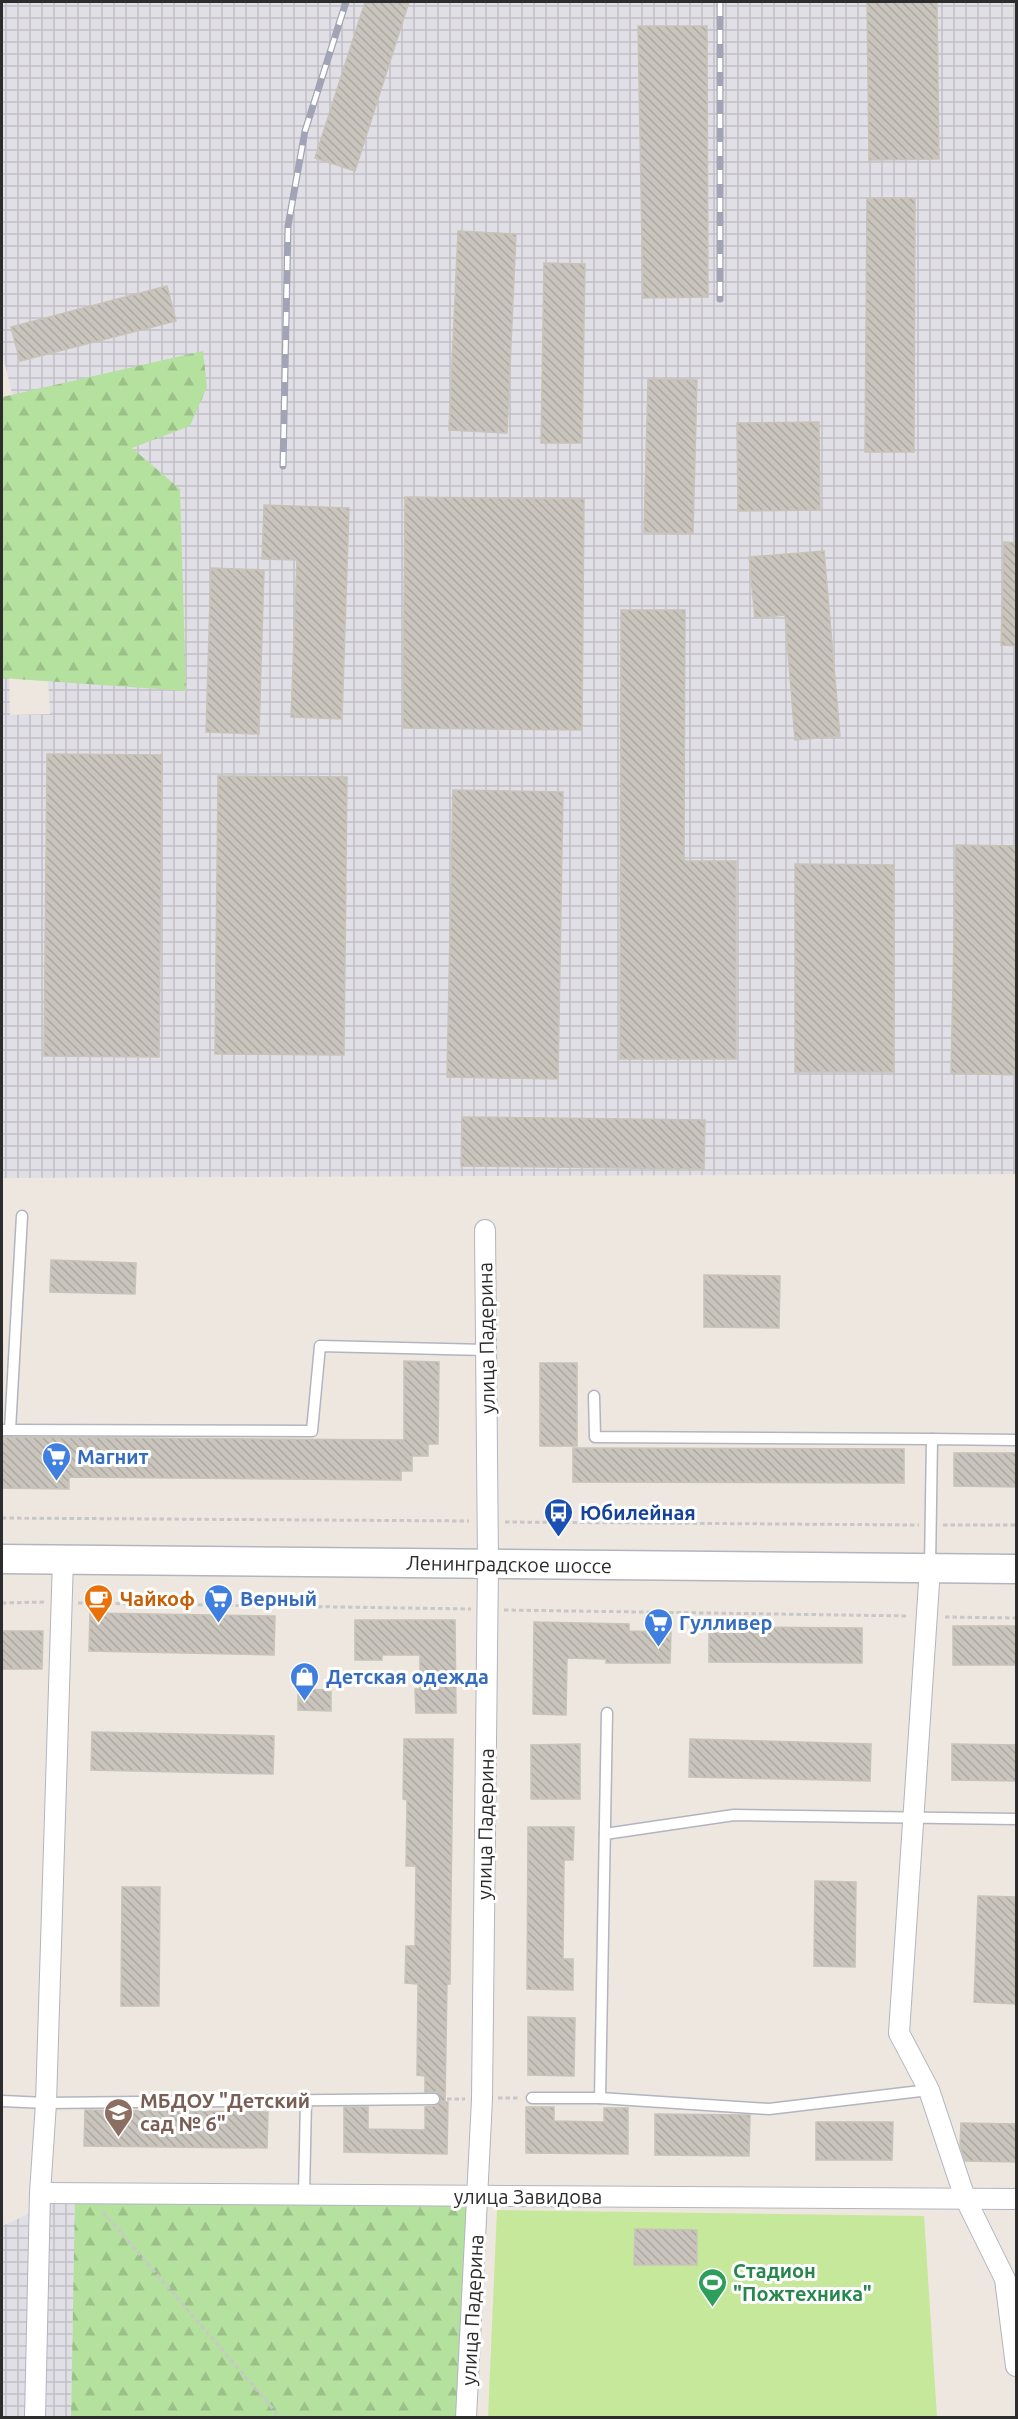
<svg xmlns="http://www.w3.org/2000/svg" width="1018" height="2419" viewBox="0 0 1018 2419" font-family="Ubuntu,sans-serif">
	<defs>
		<pattern id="industrial-grid" width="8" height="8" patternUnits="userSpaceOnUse" patternTransform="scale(1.5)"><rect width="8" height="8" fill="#e1dfe6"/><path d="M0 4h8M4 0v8" fill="none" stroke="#c1c0c5"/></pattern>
		<pattern id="forest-firs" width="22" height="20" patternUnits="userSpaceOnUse" patternTransform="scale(1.5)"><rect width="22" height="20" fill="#b4e19e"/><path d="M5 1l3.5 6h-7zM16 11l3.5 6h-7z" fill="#9bc188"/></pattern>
		<pattern id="building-back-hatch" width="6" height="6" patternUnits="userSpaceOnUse" patternTransform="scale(1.5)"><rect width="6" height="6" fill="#c9c5bd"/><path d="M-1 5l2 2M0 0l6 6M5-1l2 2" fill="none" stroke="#ada9a3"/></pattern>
	</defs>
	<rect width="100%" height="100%" fill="#ede7df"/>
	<g fill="url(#industrial-grid)">
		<polygon points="2,2 1016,2 1016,1174 2,1178 2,504 6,522 10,715 50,714 37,496 2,352"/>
		<polygon points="75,2193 71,2417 2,2417 2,2226"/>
	</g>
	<g fill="url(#forest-firs)">
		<polygon points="203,351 207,387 190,426 132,448 180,489 186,691 2,678 2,397"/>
		<polygon points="75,2193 478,2196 466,2417 71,2418"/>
	</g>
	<polygon fill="#c6e89a" points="497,2210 924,2216 937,2417 488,2418"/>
	<g fill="url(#building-back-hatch)" stroke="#c8c3b8" stroke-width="1.5">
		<polygon points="365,2 409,2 355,171 315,158"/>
		<polygon points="867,2 937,2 939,159 869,160"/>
		<polygon points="638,26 707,26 708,297 643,298"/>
		<polygon points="867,198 915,198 914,452 865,452"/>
		<polygon points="458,231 516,234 507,433 449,430"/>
		<polygon points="544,263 585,264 582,443 541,443"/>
		<polygon points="167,286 176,321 20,361 11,327"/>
		<polygon points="648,379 697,380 693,534 644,532"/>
		<polygon points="819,422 820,510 738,511 737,423"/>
		<polygon points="405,497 584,499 582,730 403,728"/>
		<polygon points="264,505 349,508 342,719 291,717 297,560 262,559"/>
		<polygon points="1004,542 1017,543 1017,646 1001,645"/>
		<polygon points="824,551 840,736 795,740 785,615 755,618 749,557"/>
		<polygon points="211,568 264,570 259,734 206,732"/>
		<polygon points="621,610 685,610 684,861 736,861 736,1059 620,1059"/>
		<polygon points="47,754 162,755 159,1057 44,1056"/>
		<polygon points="218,776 347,777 344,1055 215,1054"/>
		<polygon points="453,790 563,792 558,1079 447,1077"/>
		<polygon points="956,845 1017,846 1017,1075 951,1073"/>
		<polygon points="795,864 894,865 894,1072 795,1072"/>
		<polygon points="462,1117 705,1120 704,1169 461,1166"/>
		<polygon points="51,1260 136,1263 135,1294 50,1292"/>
		<polygon points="704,1275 780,1276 779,1328 704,1327"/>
		<polygon points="404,1361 439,1362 438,1444 428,1444 428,1456 412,1456 412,1471 401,1471 401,1480 69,1477 69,1489 2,1488 2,1437 404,1440"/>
		<rect x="540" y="1363" width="37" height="83"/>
		<polygon points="573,1448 904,1449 904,1483 573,1482"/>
		<polygon points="954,1453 1017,1453 1017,1487 954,1486"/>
		<polygon points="90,1613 275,1616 274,1655 89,1651"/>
		<polygon points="355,1620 455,1620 456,1713 416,1713 415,1689 420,1689 420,1655 382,1655 382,1660 355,1660"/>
		<polygon points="534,1622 629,1624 629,1631 671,1632 670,1663 606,1663 606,1659 567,1658 566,1715 533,1714"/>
		<rect x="953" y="1626" width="64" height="39"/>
		<polygon points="709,1627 862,1628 862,1663 709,1662"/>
		<polygon points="2,1631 43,1631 42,1669 2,1669"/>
		<polygon points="298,1689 331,1690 331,1711 298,1710"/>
		<polygon points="92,1732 274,1736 273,1774 91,1770"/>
		<polygon points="404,1739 453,1739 450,1984 447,1984 445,2102 448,2102 447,2154 344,2152 344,2107 368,2107 368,2129 425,2130 425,2107 437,2106 441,2100 437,2092 425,2092 425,2076 417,2075 418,1984 405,1983 406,1946 415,1946 416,1866 406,1866 407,1800 403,1799"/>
		<polygon points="690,1739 871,1744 870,1781 689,1777"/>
		<polygon points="580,1744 580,1799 531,1799 531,1745"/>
		<polygon points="952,1744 1017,1745 1017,1781 952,1780"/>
		<polygon points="528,1827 574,1827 573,1860 564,1860 563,1959 573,1959 573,1990 527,1989"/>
		<polygon points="815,1881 856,1882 855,1967 814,1966"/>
		<polygon points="122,1887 160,1887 159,2006 121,2006"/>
		<polygon points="978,1896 1017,1897 1017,2004 974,2002"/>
		<polygon points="528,2017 575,2018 574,2076 528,2075"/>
		<polygon points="526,2107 554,2107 554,2121 604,2122 604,2108 628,2108 628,2154 526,2153"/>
		<polygon points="85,2110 268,2112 267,2148 84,2146"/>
		<polygon points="655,2114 750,2115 749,2156 655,2155"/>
		<polygon points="816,2122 893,2122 892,2160 816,2160"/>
		<polygon points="961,2123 1017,2124 1017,2162 965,2161 960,2146"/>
		<polygon points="635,2229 697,2230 697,2265 634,2265"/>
	</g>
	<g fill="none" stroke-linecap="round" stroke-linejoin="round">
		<defs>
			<g id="lane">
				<polyline points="594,1396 595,1437 932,1439"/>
				<polyline points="2,1430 312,1431 320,1346 486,1350"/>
				<polyline points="10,1430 22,1216"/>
				<polyline points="930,1567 932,1439 1016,1440"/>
				<polyline points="605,1834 734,1815 1016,1819"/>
				<polyline points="532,2098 600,2098 769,2109 929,2090"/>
				<polyline points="600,2098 607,1713"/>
				<polyline points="2,2101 46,2103 434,2099"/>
				<polyline points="304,2195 306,2100"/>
			</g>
			<g id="street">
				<polyline points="930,1568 899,2033 929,2090 965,2198 1005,2279 1016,2366"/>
				<polyline points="40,2193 1016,2199"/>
				<polyline points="35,2418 40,2193 46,2103 63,1560"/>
				<polyline points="466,2418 482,2099 488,1564 485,1230"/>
			</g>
			<polyline id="secondary" points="2,1559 1016,1569"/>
		</defs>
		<use href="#lane" stroke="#b2b5bf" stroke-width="13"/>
		<use href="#street" stroke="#b2b5bf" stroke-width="22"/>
		<use href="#secondary" stroke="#b2b5bf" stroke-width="31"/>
		<g stroke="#c8c8c8" stroke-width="3" stroke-dasharray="4.5 3" stroke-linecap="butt">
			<polyline points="2,1518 469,1521"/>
			<polyline points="505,1522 919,1525"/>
			<polyline points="943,1525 1016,1525"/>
			<polyline points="2,1603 45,1602"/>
			<polyline points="78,1603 471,1609"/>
			<polyline points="504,1610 909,1616"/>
			<polyline points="945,1617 1016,1618"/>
			<polyline points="498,2098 519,2098"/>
			<polyline points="447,2099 465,2099"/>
			<polyline points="103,2212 281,2418"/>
		</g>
		<use href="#lane" stroke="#fff" stroke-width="10"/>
		<use href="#street" stroke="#fff" stroke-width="20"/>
		<use href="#secondary" stroke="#fff" stroke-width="28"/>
		<defs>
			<g id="rail">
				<polyline points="720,2 720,299"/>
				<polyline points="283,466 288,226 305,131 346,2"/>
			</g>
		</defs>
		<use href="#rail" stroke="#a2a4b5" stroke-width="7"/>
		<use href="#rail" stroke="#fff" stroke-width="4.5" stroke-dasharray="14" stroke-linecap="butt"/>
	</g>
	<defs>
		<symbol id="supermarket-pin" viewBox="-11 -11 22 30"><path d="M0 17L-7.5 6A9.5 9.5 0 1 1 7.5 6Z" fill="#3f7fe0" stroke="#fff"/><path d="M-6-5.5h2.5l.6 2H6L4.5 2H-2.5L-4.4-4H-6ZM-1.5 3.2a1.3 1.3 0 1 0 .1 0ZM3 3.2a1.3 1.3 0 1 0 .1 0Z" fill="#fff"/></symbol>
		<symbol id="bus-pin" viewBox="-11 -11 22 30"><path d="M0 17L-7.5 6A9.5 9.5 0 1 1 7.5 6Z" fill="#1a4fb4" stroke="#fff"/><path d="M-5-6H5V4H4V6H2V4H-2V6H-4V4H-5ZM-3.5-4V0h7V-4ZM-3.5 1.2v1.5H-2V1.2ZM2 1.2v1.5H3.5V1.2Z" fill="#fff"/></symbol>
		<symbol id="cafe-pin" viewBox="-11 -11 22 30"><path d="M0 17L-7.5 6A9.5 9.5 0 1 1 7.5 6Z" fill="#e8710a" stroke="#fff"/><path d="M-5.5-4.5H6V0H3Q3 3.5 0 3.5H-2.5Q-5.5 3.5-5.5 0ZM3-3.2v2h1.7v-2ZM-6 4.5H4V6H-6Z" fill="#fff"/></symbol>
		<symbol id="shop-pin" viewBox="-11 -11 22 30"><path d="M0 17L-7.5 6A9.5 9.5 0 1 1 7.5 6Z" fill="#3f7fe0" stroke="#fff"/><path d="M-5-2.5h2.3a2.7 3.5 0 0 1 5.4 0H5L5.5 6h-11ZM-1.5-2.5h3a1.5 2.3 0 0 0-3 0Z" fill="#fff"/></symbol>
		<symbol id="school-pin" viewBox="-11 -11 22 30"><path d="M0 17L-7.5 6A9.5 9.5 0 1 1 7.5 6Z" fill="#8d6e63" stroke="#fff"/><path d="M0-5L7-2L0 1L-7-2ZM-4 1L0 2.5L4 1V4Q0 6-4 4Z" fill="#fff"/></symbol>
		<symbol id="stadium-pin" viewBox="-11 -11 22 30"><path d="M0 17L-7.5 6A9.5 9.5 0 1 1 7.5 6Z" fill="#2e9e5b" stroke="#fff"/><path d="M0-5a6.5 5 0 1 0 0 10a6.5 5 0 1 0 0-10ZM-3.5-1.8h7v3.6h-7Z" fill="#fff"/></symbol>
	</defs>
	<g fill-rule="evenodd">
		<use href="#supermarket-pin" x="40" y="1440" width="33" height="45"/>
		<use href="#bus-pin" x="542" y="1496" width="33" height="45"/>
		<use href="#cafe-pin" x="82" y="1582" width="33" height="45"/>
		<use href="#supermarket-pin" x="202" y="1582" width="33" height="45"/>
		<use href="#supermarket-pin" x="642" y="1606" width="33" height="45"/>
		<use href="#shop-pin" x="288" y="1660" width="33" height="45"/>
		<use href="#school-pin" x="102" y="2096" width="33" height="45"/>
		<use href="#stadium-pin" x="696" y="2266" width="33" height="45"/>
	</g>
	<g text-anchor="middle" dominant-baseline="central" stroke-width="6" stroke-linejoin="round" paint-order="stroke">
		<g font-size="20" fill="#2c2c2c" stroke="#fff">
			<text transform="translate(486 1338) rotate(-91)">улица Падерина</text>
			<text transform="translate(509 1564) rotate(1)">Ленинградское шоссе</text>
			<text transform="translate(485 1824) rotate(-89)">улица Падерина</text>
			<text x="528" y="2196">улица Завидова</text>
			<text transform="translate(472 2310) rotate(-87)">улица Падерина</text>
		</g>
		<g font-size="20" font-weight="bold" fill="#366cbe" stroke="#fff" text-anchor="start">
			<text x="77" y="1456">Магнит</text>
			<text x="240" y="1598">Верный</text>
			<text x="679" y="1622">Гулливер</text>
			<text x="326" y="1676">Детская одежда</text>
		</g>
		<g font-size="20" font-weight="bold" fill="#164399" stroke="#fff" text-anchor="start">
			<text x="580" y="1512">Юбилейная</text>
		</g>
		<g font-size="20" font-weight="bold" fill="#c56008" stroke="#fff" text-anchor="start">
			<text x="120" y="1598">Чайкоф</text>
		</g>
		<g font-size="20" font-weight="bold" fill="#785e54" stroke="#fff" text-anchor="start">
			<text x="140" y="2100">МБДОУ "Детский<tspan x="140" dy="23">сад № 6"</tspan></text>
		</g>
		<g font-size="20" font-weight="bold" fill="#27864d" stroke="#fff" text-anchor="start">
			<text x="733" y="2270">Стадион<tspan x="733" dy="23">"Пожтехника"</tspan></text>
		</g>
	</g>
	<rect width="1018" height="2419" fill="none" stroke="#2c2c2c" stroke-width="6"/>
</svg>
